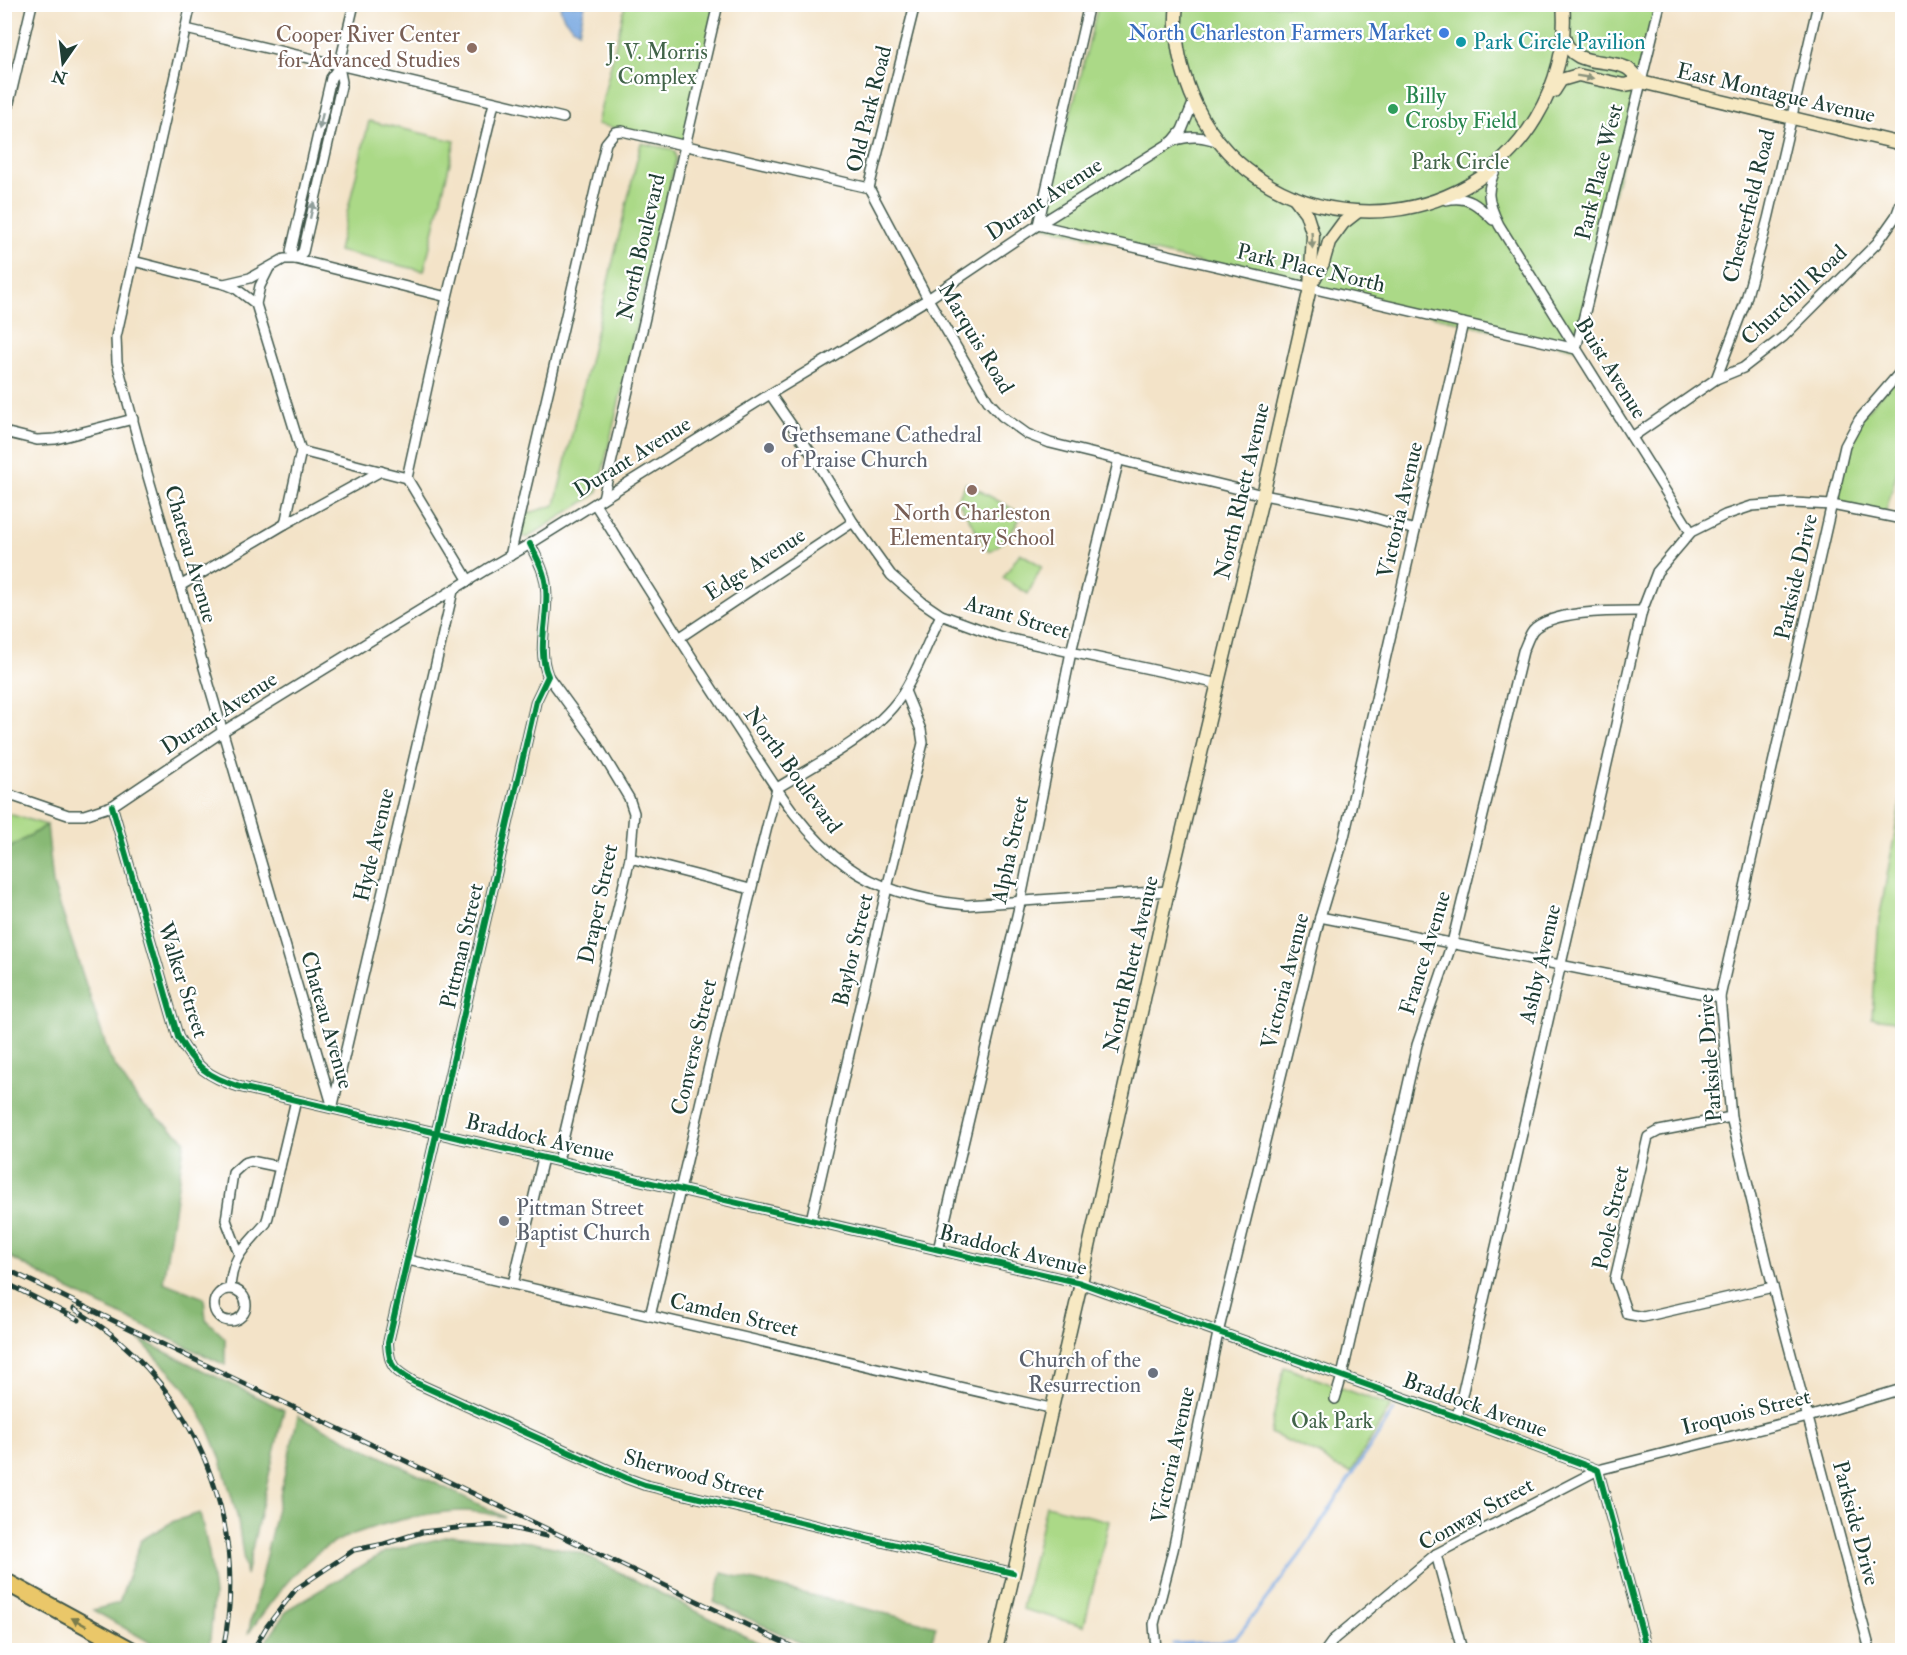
<svg xmlns="http://www.w3.org/2000/svg" width="1907" height="1655" viewBox="0 0 1907 1655" font-family="'IM FELL Double Pica',serif">
	<rect width="100%" height="100%" fill="#fff"/>
	<filter id="ink" filterUnits="userSpaceOnUse"><feTurbulence type="fractalNoise" baseFrequency=".0167" numOctaves="2"/><feDisplacementMap in="SourceGraphic" scale="12" xChannelSelector="R" yChannelSelector="G"/><feConvolveMatrix kernelMatrix="1 2 1 2 8 2 1 2 1" color-interpolation-filters="sRGB"/></filter>
	<filter id="wash" filterUnits="userSpaceOnUse"><feTurbulence type="fractalNoise" baseFrequency=".008" numOctaves="4" result="noise"/><feDisplacementMap in="SourceGraphic" scale="24" xChannelSelector="R" yChannelSelector="G"/><feGaussianBlur stdDeviation="1.35" result="paint"/><feColorMatrix in="noise" values="0 0 0 0 0 0 0 0 0 0 0 0 0 0 0 0 0 1.4 0 .05"/><feComposite in="paint" operator="in"/></filter>
	<g filter="url(#wash)">
		<rect width="100%" height="100%" fill="#f3e3c8"/>
		<g fill="#abd987" stroke="#658b5e" stroke-width="1.5">
			<polygon points="625,5 718,5 685,145 597,124"/>
			<polygon points="1098,5 1660,5 1576,349 1038,225 1078,87"/>
			<polygon points="369,121 455,141 424,271 338,251"/>
			<polygon points="641,143 671,149 675,152 676,159 598,491 592,497 527,538 520,535 520,528 526,514 555,505"/>
			<polygon points="1902,370 1902,453 1885,515 1832,505 1845,446 1859,420"/>
			<path d="M966,483L1022,514C1014,531 1005,542 989,552L957,499Z"/>
			<polygon points="1020,553 1042,566 1028,594 1003,578"/>
			<polygon points="1902,794 1902,1022 1872,1018 1879,920"/>
			<polygon points="5,813 47,825 5,851"/>
			<polygon points="1284,1367 1391,1406 1351,1472 1333,1466 1320,1455 1270,1433"/>
			<polygon points="1046,1505 1109,1521 1084,1626 1022,1609"/>
		</g>
		<g fill="#88b974" stroke="#547b54" stroke-width="1.5">
			<polygon points="47,825 53,884 110,1058 138,1101 185,1140 163,1282 204,1298 206,1320 225,1338 225,1365 65,1288 5,1254 5,851"/>
			<polygon points="139,1339 284,1410 246,1575 237,1515 220,1457 207,1425 186,1389"/>
			<path d="M298,1416L505,1517C492,1515 478,1511 464,1511C427,1511 345,1530 316,1554C289,1576 268,1606 248,1634Z"/>
			<polygon points="200,1513 209,1553 214,1595 209,1650 163,1650 93,1610 119,1603 141,1540 174,1521"/>
			<polygon points="450,1536 530,1542 581,1553 773,1650 260,1650 288,1609 385,1552"/>
			<polygon points="722,1573 936,1626 929,1650 815,1650 714,1602"/>
		</g>
		<path fill="#75a6e0" stroke="#4a728a" stroke-width="1.5" d="M560,5H585L579,31C568,25 561,17 560,5Z"/>
		<g fill="none" stroke-linecap="round" stroke-linejoin="round">
			<polyline stroke="#75a6e0" stroke-width="3" points="1173,1644 1220,1642 1236,1638 1300,1555 1394,1410"/>
		</g>
	</g>
	<g filter="url(#ink)">
		<g fill="none" stroke-linecap="round" stroke-linejoin="round">
			<defs>
				<g id="minor">
					<polyline points="191,4 116,337 117,362 147,473 333,1108"/>
					<polyline points="1089,4 1038,225 1576,349 1660,4"/>
					<polyline points="186,29 563,118"/>
					<polyline points="339,67 342,82 303,252 295,259 291,251 331,78 339,67 354,4"/>
					<polyline points="4,124 32,4"/>
					<polyline points="1173,141 1182,130 1194,101"/>
					<path d="M1497,166C1485,191 1487,200 1499,225L1691,532"/>
					<polyline points="869,188 915,4"/>
					<path d="M1446,200C1468,195 1478,205 1493,220"/>
					<polyline points="133,261 224,284 250,278 284,259 295,259 447,297"/>
					<polyline points="268,270 260,286 256,304 301,451 285,524"/>
					<polyline points="225,284 235,288 256,304"/>
					<polyline points="1716,379 1745,303 1768,219 1818,4"/>
					<polyline points="770,394 815,459 853,522 891,575 922,602 941,615 1001,637 1219,684"/>
					<polyline points="4,432 37,440 56,439 133,419"/>
					<polyline points="1632,437 1716,379 1743,368 1783,337 1877,243 1896,216 1902,200"/>
					<polyline points="301,451 407,478"/>
					<polyline points="603,498 718,4"/>
					<path d="M595,504C642,579 688,653 737,727C769,776 799,832 847,866C881,891 925,901 967,905L1168,891"/>
					<path d="M530,544C537,558 545,572 546,588C549,617 536,648 548,676L536,701L388,1343C389,1367 394,1370 414,1382L626,1478L645,1485L1013,1573"/>
					<polyline points="510,556 606,143 615,132 622,131 869,188 928,299 988,401 1002,416 1027,434 1050,443 1263,495 1361,514 1415,530"/>
					<polyline points="469,581 407,478 447,297 494,103"/>
					<polyline points="180,586 285,524 381,471"/>
					<polyline points="679,638 853,522"/>
					<polyline points="548,676 591,735 629,798 634,813 630,858 558,1161"/>
					<path d="M4,793L68,815H84L112,806L222,732L487,569L530,544L770,394L928,299L1038,225L1173,141C1191,135 1203,136 1221,143"/>
					<path d="M112,806L178,1037C195,1067 208,1077 240,1087L1081,1283L1457,1417L1598,1470L1647,1650"/>
					<polyline points="630,858 750,889"/>
					<polyline points="1320,917 1720,997"/>
					<polyline points="333,1105 453,591"/>
					<polyline points="1731,1117 1659,1131 1648,1137 1615,1279 1627,1314 1643,1317 1773,1287"/>
					<polyline points="811,1220 887,888 923,743 921,730 905,691"/>
					<polyline points="938,1250 1020,903 1071,652 1119,459"/>
					<polyline points="239,1254 226,1220 233,1173 244,1163 251,1161 280,1167"/>
					<polyline points="408,1260 1050,1408"/>
					<polyline points="513,1284 543,1158"/>
					<circle cx="230" cy="1305" r="16"/>
					<path d="M230,1289C232,1255 245,1248 266,1223L268,1217L296,1100"/>
					<path d="M650,1316C693,1140 731,963 777,788C819,762 879,734 905,690C919,667 929,639 941,615"/>
					<path d="M1335,1399L1342,1376L1417,1045L1452,943L1523,651C1526,645 1529,635 1533,630C1552,610 1616,611 1642,611"/>
					<polyline points="1457,1417 1642,611 1657,572 1691,532 1725,515 1752,506 1793,503 1832,505 1902,519"/>
					<polyline points="1436,1554 1462,1650"/>
					<polyline points="1156,1650 1154,1624 1173,1550 1218,1333 1320,917 1344,837 1463,323"/>
					<polyline points="1326,1650 1334,1639 1436,1554 1598,1470 1808,1417 1902,1389"/>
					<polyline points="1870,1650 1773,1287 1731,1117 1720,997 1845,446 1859,420 1902,370"/>
				</g>
				<g id="secondary">
					<path d="M1177,4C1173,35 1180,66 1191,94C1250,240 1456,252 1536,118C1556,85 1567,43 1563,4"/>
					<path d="M1564,37C1572,69 1606,57 1627,68C1632,71 1637,78 1641,82"/>
					<polyline points="1554,91 1561,80 1578,75 1624,85 1641,82 1902,144"/>
					<polyline points="1313,281 1323,263 1329,242 1343,223 1357,212"/>
					<polyline points="996,1650 1081,1283 1168,891 1263,495 1310,288 1313,235 1306,213 1294,197"/>
				</g>
				<polyline id="motorway" points="4,1581 131,1650"/>
			</defs>
			<use href="#minor" stroke="#3f564a" stroke-width="12"/>
			<use href="#secondary" stroke="#3f564a" stroke-width="15"/>
			<use href="#motorway" stroke="#3f564a" stroke-width="20"/>
			<use href="#minor" stroke="#fff" stroke-width="9"/>
			<use href="#secondary" stroke="#f7e9c3" stroke-width="12"/>
			<use href="#motorway" stroke="#eac769" stroke-width="16"/>
			<defs>
				<g id="rail">
					<polyline points="4,1268 799,1650"/>
					<polyline points="4,1282 79,1320"/>
					<path d="M74,1309C88,1318 103,1327 116,1338C206,1415 247,1534 223,1650"/>
					<polyline points="253,1650 267,1626 296,1589 354,1550 384,1544 422,1532 465,1527 498,1525 546,1536"/>
				</g>
			</defs>
			<use href="#rail" stroke="#1f3d34" stroke-width="5"/>
			<use href="#rail" stroke="#fff" stroke-width="3" stroke-dasharray="9" stroke-linecap="butt"/>
			<defs>
				<g id="cycleway">
					<path d="M530,544C537,558 545,572 546,588C549,617 536,648 548,676L536,701L388,1343C389,1367 394,1370 414,1382L626,1478L645,1485L1013,1573"/>
					<path d="M112,806L178,1037C195,1067 208,1077 240,1087L1081,1283L1457,1417L1598,1470L1647,1650"/>
				</g>
			</defs>
			<use href="#cycleway" stroke="#fff" stroke-width="10"/>
			<use href="#cycleway" stroke="#00873e" stroke-width="6"/>
		</g>
		<defs><path id="oneway-solid" d="M-6-.8H1V-3.2L6.5 0L1 3.2V.8H-6Z" transform="scale(1.5)"/></defs>
		<g fill="#8b937c">
			<use href="#oneway-solid" transform="translate(1585 77) rotate(9)"/>
			<use href="#oneway-solid" transform="translate(1312 240) rotate(87)"/>
		</g>
		<g fill="#8f9e9a">
			<use href="#oneway-solid" transform="translate(321 121) rotate(103)"/>
			<use href="#oneway-solid" transform="translate(312 210) rotate(-77)"/>
		</g>
		<use fill="#7a7b4c" href="#oneway-solid" transform="translate(79 1622) rotate(-151)"/>
	</g>
	<circle fill="#3f7fe0" stroke="#fff" stroke-width="2" cx="1444" cy="33" r="6"/>
	<circle fill="#0f9aa8" stroke="#fff" stroke-width="2" cx="1461" cy="42" r="6"/>
	<g fill="#8d6e63" stroke="#fff" stroke-width="2">
		<circle cx="472" cy="48" r="6"/>
		<circle cx="972" cy="490" r="6"/>
	</g>
	<circle fill="#2e9e5b" stroke="#fff" stroke-width="2" cx="1393" cy="109" r="6"/>
	<g fill="#6b7280" stroke="#fff" stroke-width="2">
		<circle cx="769" cy="448" r="6"/>
		<circle cx="504" cy="1221" r="6"/>
		<circle cx="1153" cy="1373" r="6"/>
	</g>
	<g text-anchor="middle" dominant-baseline="central" stroke-width="4.5" stroke-linejoin="round" paint-order="stroke">
		<g font-size="22" fill="#366cbe" stroke="#fff" text-anchor="end">
			<text x="1432" y="33">North Charleston Farmers Market</text>
		</g>
		<g font-size="22" fill="#785e54" stroke="#fff" text-anchor="end">
			<text x="460" y="35">Cooper River Center<tspan x="460" dy="25">for Advanced Studies</tspan></text>
			<text x="972" y="513" text-anchor="middle">North Charleston<tspan x="972" dy="25">Elementary School</tspan></text>
		</g>
		<g font-size="22" fill="#0d838f" stroke="#fff" text-anchor="start">
			<text x="1473" y="42">Park Circle Pavilion</text>
		</g>
		<g font-size="22" fill="#426449" stroke="#fff">
			<text x="657" y="52">J. V. Morris<tspan x="657" dy="25">Complex</tspan></text>
			<text x="1460" y="162">Park Circle</text>
			<text x="1332" y="1421">Oak Park</text>
		</g>
		<g font-size="22" fill="#1f3d34" stroke="#fff">
			<text transform="translate(1776 93) rotate(13)">East Montague Avenue</text>
			<text transform="translate(869 109) rotate(-76)">Old Park Road</text>
			<text transform="translate(1599 172) rotate(-76)">Park Place West</text>
			<text transform="translate(1044 199) rotate(-33)">Durant Avenue</text>
			<text transform="translate(1749 206) rotate(-76)">Chesterfield Road</text>
			<text transform="translate(641 247) rotate(-77)">North Boulevard</text>
			<text transform="translate(1311 268) rotate(13)">Park Place North</text>
			<text transform="translate(1794 295) rotate(-43)">Churchill Road</text>
			<text transform="translate(976 338) rotate(59)">Marquis Road</text>
			<text transform="translate(1611 368) rotate(58)">Buist Avenue</text>
			<text transform="translate(632 457) rotate(-32)">Durant Avenue</text>
			<text transform="translate(1242 491) rotate(-77)">North Rhett Avenue</text>
			<text transform="translate(1400 510) rotate(-77)">Victoria Avenue</text>
			<text transform="translate(191 554) rotate(74)">Chateau Avenue</text>
			<text transform="translate(755 564) rotate(-33)">Edge Avenue</text>
			<text transform="translate(1796 577) rotate(-77)">Parkside Drive</text>
			<text transform="translate(1017 617) rotate(16)">Arant Street</text>
			<text transform="translate(219 713) rotate(-33)">Durant Avenue</text>
			<text transform="translate(793 770) rotate(54)">North Boulevard</text>
			<text transform="translate(374 845) rotate(-77)">Hyde Avenue</text>
			<text transform="translate(1010 850) rotate(-78)">Alpha Street</text>
			<text transform="translate(598 904) rotate(-78)">Draper Street</text>
			<text transform="translate(462 946) rotate(-77)">Pittman Street</text>
			<text transform="translate(853 950) rotate(-77)">Baylor Street</text>
			<text transform="translate(1425 953) rotate(-73)">France Avenue</text>
			<text transform="translate(1131 964) rotate(-77)">North Rhett Avenue</text>
			<text transform="translate(1540 964) rotate(-77)">Ashby Avenue</text>
			<text transform="translate(183 980) rotate(72)">Walker Street</text>
			<text transform="translate(1285 981) rotate(-76)">Victoria Avenue</text>
			<text transform="translate(327 1020) rotate(74)">Chateau Avenue</text>
			<text transform="translate(694 1047) rotate(-77)">Converse Street</text>
			<text transform="translate(1710 1058) rotate(-94)">Parkside Drive</text>
			<text transform="translate(540 1138) rotate(13)">Braddock Avenue</text>
			<text transform="translate(1611 1218) rotate(-78)">Poole Street</text>
			<text transform="translate(1013 1250) rotate(14)">Braddock Avenue</text>
			<text transform="translate(734 1315) rotate(13)">Camden Street</text>
			<text transform="translate(1475 1405) rotate(20)">Braddock Avenue</text>
			<text transform="translate(1746 1412) rotate(-14)">Iroquois Street</text>
			<text transform="translate(1173 1455) rotate(-78)">Victoria Avenue</text>
			<text transform="translate(694 1475) rotate(15)">Sherwood Street</text>
			<text transform="translate(1476 1514) rotate(-29)">Conway Street</text>
			<text transform="translate(1856 1523) rotate(75)">Parkside Drive</text>
		</g>
		<g font-size="22" fill="#27864d" stroke="#fff" text-anchor="start">
			<text x="1405" y="96">Billy<tspan x="1405" dy="25">Crosby Field</tspan></text>
		</g>
		<g font-size="22" fill="#5b616d" stroke="#fff" text-anchor="start">
			<text x="781" y="435">Gethsemane Cathedral<tspan x="781" dy="25">of Praise Church</tspan></text>
			<text x="516" y="1208">Pittman Street<tspan x="516" dy="25">Baptist Church</tspan></text>
			<text x="1141" y="1360" text-anchor="end">Church of the<tspan x="1141" dy="25">Resurrection</tspan></text>
		</g>
	</g>
	<rect width="1907" height="1655" fill="none" stroke="#fff" stroke-width="24"/>
	<g transform="translate(63 63) rotate(194)" stroke="#ffffff" stroke-width="4.5" paint-order="stroke">
	<path d="M0-4.5L10 22L0 15L-10 22Z" fill="#1f3d34"/>
	<text y="-9" font-size="16" font-weight="bold" text-anchor="middle" fill="#1f3d34">N</text>
	</g>
</svg>
